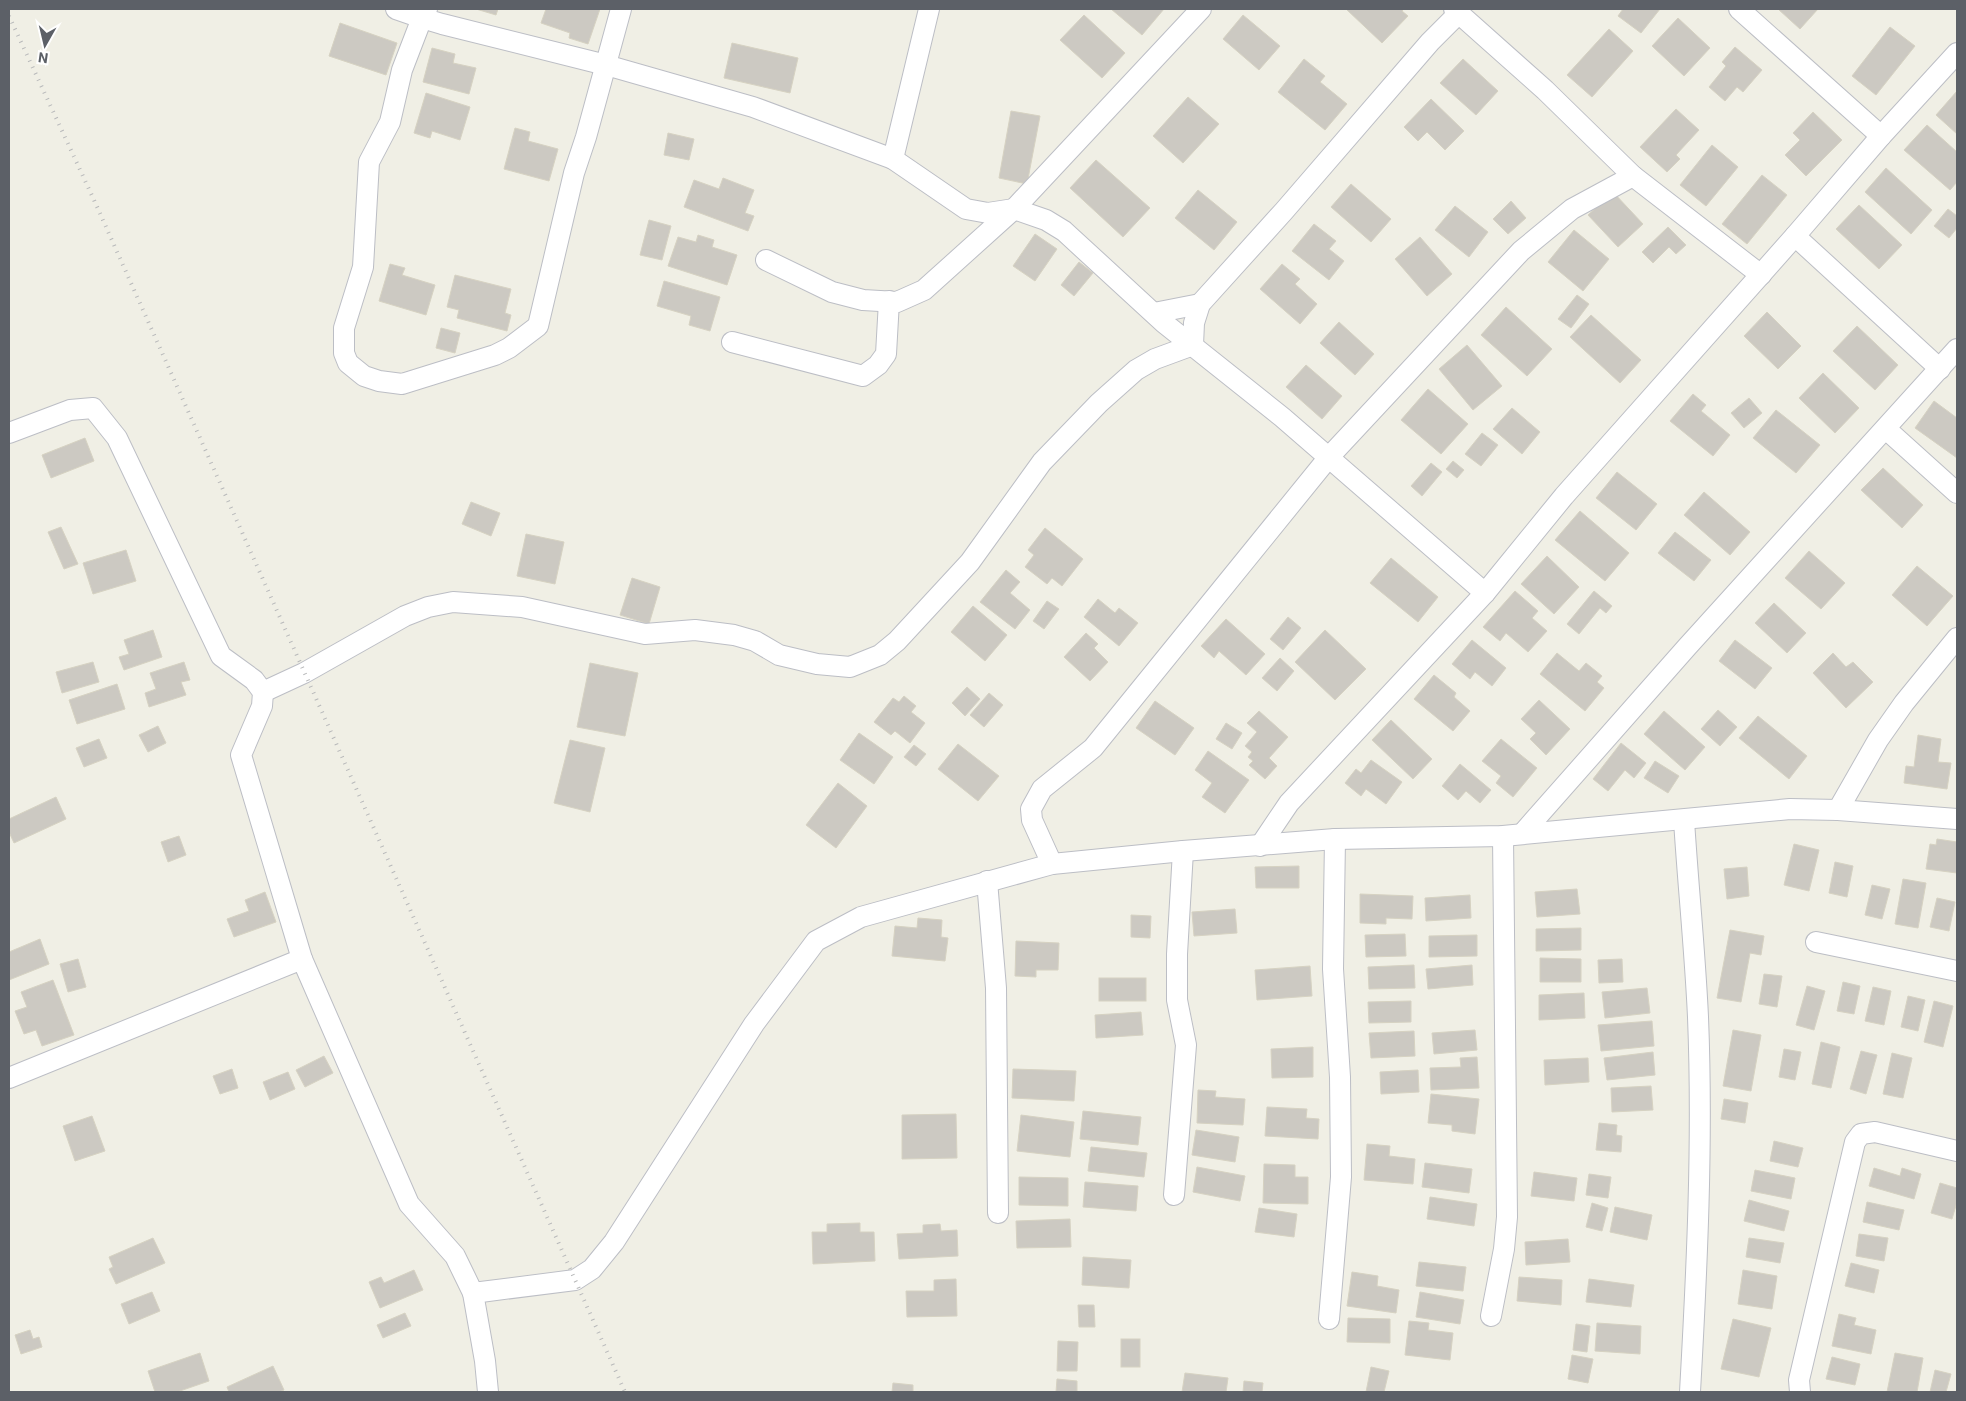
<svg xmlns="http://www.w3.org/2000/svg" width="1966" height="1401" viewBox="0 0 1966 1401" font-family="Roboto,sans-serif">
	<rect width="100%" height="100%" fill="#f0efe5"/>
	<g fill="#ccc9c2" stroke="#d6d2c2">
		<polygon points="476,9 498,9 496,15"/>
		<polygon points="546,9 600,9 588,44 569,38 570,33 541,23"/>
		<polygon points="1111,9 1164,9 1142,35"/>
		<polygon points="1346,9 1404,9 1402,11 1408,16 1382,43"/>
		<polygon points="1623,9 1660,9 1641,33 1618,16"/>
		<polygon points="1778,9 1818,9 1800,29"/>
		<polygon points="1084,15 1125,53 1102,78 1060,40"/>
		<polygon points="1243,15 1280,46 1259,70 1223,39"/>
		<polygon points="1678,18 1710,48 1684,76 1652,46"/>
		<polygon points="340,23 397,43 386,75 329,56"/>
		<polygon points="1890,27 1915,46 1876,95 1852,76"/>
		<polygon points="1609,29 1633,51 1592,97 1567,75"/>
		<polygon points="732,43 798,58 790,93 724,78"/>
		<polygon points="1735,47 1762,70 1743,92 1737,87 1725,101 1709,87 1726,66 1722,62"/>
		<polygon points="432,48 455,54 453,63 476,68 469,94 423,82"/>
		<polygon points="1304,59 1325,76 1320,82 1347,104 1325,130 1278,92"/>
		<polygon points="1463,59 1498,91 1476,115 1440,83"/>
		<polygon points="1957,91 1957,134 1936,115"/>
		<polygon points="426,93 470,107 460,140 432,131 430,138 414,133"/>
		<polygon points="1188,97 1219,124 1183,163 1153,136"/>
		<polygon points="1431,99 1464,131 1445,150 1427,132 1418,141 1404,127"/>
		<polygon points="1676,109 1699,130 1676,155 1680,159 1667,172 1640,147"/>
		<polygon points="1011,111 1040,116 1027,184 999,178"/>
		<polygon points="1813,112 1842,140 1806,176 1785,155 1800,140 1793,133"/>
		<polygon points="1927,125 1957,152 1957,182 1950,190 1904,150"/>
		<polygon points="515,128 530,132 528,141 558,149 549,181 504,169"/>
		<polygon points="668,133 694,139 689,160 664,155"/>
		<polygon points="1712,145 1738,167 1706,206 1680,185"/>
		<polygon points="1096,160 1150,208 1123,237 1070,188"/>
		<polygon points="1886,168 1932,210 1911,234 1865,192"/>
		<polygon points="1762,175 1787,195 1747,244 1722,224"/>
		<polygon points="723,178 754,190 745,213 754,216 748,231 684,207 694,180 719,189"/>
		<polygon points="1351,184 1391,219 1371,242 1331,207"/>
		<polygon points="1198,190 1237,222 1214,250 1175,218"/>
		<polygon points="1613,192 1643,224 1618,247 1588,215"/>
		<polygon points="1511,201 1526,218 1508,234 1493,219"/>
		<polygon points="1859,205 1902,245 1879,269 1836,229"/>
		<polygon points="1455,206 1488,232 1469,257 1435,230"/>
		<polygon points="1948,209 1957,216 1957,228 1949,238 1934,226"/>
		<polygon points="649,220 671,226 662,260 640,255"/>
		<polygon points="1314,224 1336,241 1329,249 1344,261 1329,280 1292,251"/>
		<polygon points="1668,227 1686,245 1676,254 1669,247 1653,263 1642,252"/>
		<polygon points="1574,230 1609,259 1583,291 1548,262"/>
		<polygon points="1035,234 1057,249 1035,281 1013,266"/>
		<polygon points="698,235 714,240 712,247 737,255 727,285 668,266 678,237 696,242"/>
		<polygon points="1420,237 1452,274 1427,296 1395,259"/>
		<polygon points="1079,262 1093,273 1074,296 1061,285"/>
		<polygon points="390,264 405,268 402,275 435,285 426,315 379,301"/>
		<polygon points="1282,264 1300,279 1295,284 1317,304 1300,324 1260,289"/>
		<polygon points="455,275 511,289 505,313 511,315 507,331 457,318 459,310 447,307"/>
		<polygon points="664,281 720,297 710,331 689,325 691,316 657,306"/>
		<polygon points="1577,295 1589,304 1571,328 1558,319"/>
		<polygon points="1506,307 1552,349 1527,376 1481,335"/>
		<polygon points="1767,312 1801,346 1778,369 1744,336"/>
		<polygon points="1591,315 1641,360 1620,383 1570,337"/>
		<polygon points="1339,322 1374,354 1355,375 1320,343"/>
		<polygon points="1857,326 1898,365 1875,390 1833,351"/>
		<polygon points="441,328 460,333 455,353 436,348"/>
		<polygon points="1467,345 1502,386 1473,410 1439,369"/>
		<polygon points="1306,365 1342,396 1322,419 1286,387"/>
		<polygon points="1823,373 1859,408 1835,433 1799,398"/>
		<polygon points="1428,389 1468,424 1441,454 1401,420"/>
		<polygon points="1693,394 1706,405 1701,411 1730,435 1713,456 1670,421"/>
		<polygon points="1749,398 1762,413 1744,428 1731,413"/>
		<polygon points="1934,401 1957,418 1957,458 1915,428"/>
		<polygon points="1512,408 1540,432 1522,454 1493,429"/>
		<polygon points="1776,410 1820,445 1796,473 1753,438"/>
		<polygon points="1482,433 1498,445 1481,466 1465,454"/>
		<polygon points="85,438 94,461 51,478 42,455"/>
		<polygon points="1453,461 1464,470 1457,478 1446,469"/>
		<polygon points="1431,463 1442,472 1422,496 1411,486"/>
		<polygon points="1883,468 1923,505 1902,528 1861,490"/>
		<polygon points="1617,472 1657,504 1636,530 1596,498"/>
		<polygon points="1704,492 1750,532 1730,555 1684,515"/>
		<polygon points="471,502 500,513 491,536 462,524"/>
		<polygon points="1580,511 1629,553 1605,581 1555,540"/>
		<polygon points="61,527 78,564 64,569 48,532"/>
		<polygon points="1045,528 1083,559 1062,586 1052,578 1047,584 1025,567 1034,555 1028,550"/>
		<polygon points="1675,532 1711,560 1694,581 1658,553"/>
		<polygon points="526,534 564,542 555,584 517,576"/>
		<polygon points="126,550 136,581 93,594 83,563"/>
		<polygon points="1809,551 1845,583 1821,609 1785,578"/>
		<polygon points="1547,556 1579,587 1554,614 1521,584"/>
		<polygon points="1391,558 1438,597 1418,622 1370,583"/>
		<polygon points="1917,566 1953,596 1927,626 1892,595"/>
		<polygon points="1006,570 1020,582 1010,593 1030,610 1015,629 980,602"/>
		<polygon points="632,578 660,587 649,624 620,615"/>
		<polygon points="1515,591 1538,611 1532,618 1547,631 1528,652 1506,633 1500,641 1483,627"/>
		<polygon points="1594,591 1612,606 1606,613 1600,608 1579,634 1567,624"/>
		<polygon points="1098,599 1115,613 1119,608 1138,623 1119,646 1084,617"/>
		<polygon points="1047,601 1059,609 1044,629 1033,621"/>
		<polygon points="1774,603 1806,633 1787,653 1755,623"/>
		<polygon points="973,606 1007,635 985,661 951,632"/>
		<polygon points="1288,617 1301,628 1283,650 1270,639"/>
		<polygon points="1226,619 1265,654 1246,675 1219,651 1214,658 1201,646"/>
		<polygon points="153,630 162,657 124,670 119,657 129,654 124,640"/>
		<polygon points="1325,630 1366,669 1335,700 1295,662"/>
		<polygon points="1086,633 1098,644 1094,648 1108,662 1090,681 1064,657"/>
		<polygon points="1472,640 1506,668 1492,686 1475,672 1470,679 1452,664"/>
		<polygon points="1735,640 1772,668 1755,689 1719,661"/>
		<polygon points="1557,653 1579,671 1586,663 1602,676 1597,682 1604,688 1585,711 1540,674"/>
		<polygon points="1833,653 1846,667 1853,662 1873,682 1846,708 1813,673"/>
		<polygon points="1280,658 1294,671 1277,691 1262,678"/>
		<polygon points="93,662 99,682 62,693 56,672"/>
		<polygon points="184,662 190,680 181,682 186,695 149,707 145,693 156,689 150,673"/>
		<polygon points="590,663 638,673 625,736 577,727"/>
		<polygon points="1434,675 1456,693 1454,697 1470,711 1453,731 1414,699"/>
		<polygon points="117,684 125,709 77,724 69,700"/>
		<polygon points="967,687 980,699 965,716 952,703"/>
		<polygon points="989,693 1003,705 984,727 970,715"/>
		<polygon points="904,696 916,706 911,712 925,723 910,743 895,731 891,735 874,722 893,698 899,702"/>
		<polygon points="1539,700 1570,729 1546,755 1530,739 1536,733 1521,719"/>
		<polygon points="1155,701 1194,728 1175,755 1136,728"/>
		<polygon points="1718,710 1737,727 1720,746 1701,729"/>
		<polygon points="1259,711 1288,737 1269,758 1277,766 1265,779 1249,765 1253,761 1248,757 1252,752 1245,746 1257,732 1247,723"/>
		<polygon points="1664,711 1705,747 1685,770 1644,734"/>
		<polygon points="1758,716 1807,756 1789,779 1739,738"/>
		<polygon points="1391,720 1432,759 1413,779 1372,740"/>
		<polygon points="1226,723 1242,733 1232,749 1216,739"/>
		<polygon points="158,726 166,743 148,752 139,735"/>
		<polygon points="859,733 893,757 874,784 840,760"/>
		<polygon points="1918,735 1941,739 1938,762 1951,763 1947,789 1904,783 1906,766 1914,767"/>
		<polygon points="99,739 107,758 84,767 76,748"/>
		<polygon points="1501,739 1537,768 1513,797 1496,783 1501,776 1482,761"/>
		<polygon points="570,740 605,748 590,812 554,803"/>
		<polygon points="1621,743 1646,763 1634,778 1625,770 1608,791 1593,779"/>
		<polygon points="958,744 999,776 978,801 938,769"/>
		<polygon points="914,745 926,754 916,766 904,757"/>
		<polygon points="1208,751 1249,780 1225,813 1202,797 1212,783 1195,770"/>
		<polygon points="1371,760 1402,782 1386,804 1366,789 1361,796 1345,783 1356,769 1361,773"/>
		<polygon points="1655,761 1679,776 1668,793 1644,778"/>
		<polygon points="1460,764 1491,790 1480,803 1466,791 1458,800 1442,786"/>
		<polygon points="838,783 867,806 836,848 806,825"/>
		<polygon points="56,797 66,819 14,843 9,832 9,819"/>
		<polygon points="179,836 186,855 168,862 161,842"/>
		<polygon points="1937,839 1957,842 1957,873 1926,869 1930,844 1936,845"/>
		<polygon points="1794,844 1819,850 1809,891 1784,885"/>
		<polygon points="1835,862 1853,866 1847,897 1829,893"/>
		<polygon points="1299,866 1299,888 1256,888 1255,867"/>
		<polygon points="1747,867 1749,896 1727,899 1724,869"/>
		<polygon points="1903,879 1926,883 1918,928 1895,924"/>
		<polygon points="1872,885 1890,889 1882,919 1865,915"/>
		<polygon points="1577,889 1580,914 1537,917 1535,892"/>
		<polygon points="265,892 276,922 234,937 227,919 249,911 245,900"/>
		<polygon points="1360,894 1413,896 1412,919 1386,918 1386,924 1360,923"/>
		<polygon points="1470,895 1471,918 1426,921 1425,898"/>
		<polygon points="1937,898 1955,902 1949,931 1930,927"/>
		<polygon points="1235,909 1237,933 1194,936 1192,912"/>
		<polygon points="1131,915 1151,916 1150,938 1131,937"/>
		<polygon points="918,918 942,920 941,937 948,938 945,961 892,956 895,926 917,928"/>
		<polygon points="1581,928 1581,950 1536,951 1536,929"/>
		<polygon points="1730,930 1764,936 1761,955 1750,953 1741,1002 1717,998"/>
		<polygon points="1405,934 1406,956 1366,957 1365,935"/>
		<polygon points="1477,935 1477,956 1429,957 1429,936"/>
		<polygon points="40,939 49,964 9,980 9,952"/>
		<polygon points="1016,941 1059,943 1058,970 1036,970 1036,977 1015,976"/>
		<polygon points="1540,958 1581,959 1581,982 1540,982"/>
		<polygon points="78,959 86,987 68,992 60,964"/>
		<polygon points="1622,959 1623,982 1599,983 1598,960"/>
		<polygon points="1414,965 1415,988 1369,989 1368,967"/>
		<polygon points="1472,965 1473,985 1428,989 1426,969"/>
		<polygon points="1310,966 1312,996 1257,1000 1255,970"/>
		<polygon points="1764,974 1782,976 1777,1007 1759,1004"/>
		<rect x="1099" y="978" width="47" height="23"/>
		<polygon points="53,980 74,1035 42,1046 36,1030 24,1034 15,1011 27,1007 21,992"/>
		<polygon points="1843,982 1860,986 1854,1014 1837,1011"/>
		<polygon points="1807,986 1825,991 1814,1030 1796,1025"/>
		<polygon points="1873,987 1891,991 1884,1025 1865,1021"/>
		<polygon points="1647,988 1650,1013 1605,1018 1602,992"/>
		<polygon points="1584,993 1585,1018 1539,1020 1539,995"/>
		<polygon points="1908,996 1925,1000 1918,1031 1901,1027"/>
		<polygon points="1411,1001 1411,1022 1369,1023 1368,1002"/>
		<polygon points="1934,1001 1953,1006 1943,1047 1924,1042"/>
		<polygon points="1141,1012 1143,1035 1096,1038 1095,1015"/>
		<polygon points="1652,1021 1654,1046 1601,1051 1598,1025"/>
		<polygon points="1475,1030 1477,1050 1434,1054 1432,1033"/>
		<polygon points="1733,1030 1761,1035 1751,1091 1723,1086"/>
		<polygon points="1414,1031 1415,1056 1371,1058 1369,1033"/>
		<polygon points="1821,1042 1840,1047 1831,1088 1812,1084"/>
		<polygon points="1313,1047 1313,1077 1272,1078 1271,1049"/>
		<polygon points="1784,1049 1801,1052 1795,1080 1779,1077"/>
		<polygon points="1861,1051 1877,1055 1866,1094 1850,1089"/>
		<polygon points="1653,1052 1655,1075 1607,1080 1604,1058"/>
		<polygon points="1892,1053 1912,1058 1903,1098 1883,1094"/>
		<polygon points="324,1056 333,1073 305,1087 296,1070"/>
		<polygon points="1477,1057 1479,1088 1431,1090 1430,1068 1461,1067 1460,1058"/>
		<polygon points="1588,1058 1589,1082 1545,1085 1544,1060"/>
		<polygon points="232,1069 238,1088 220,1094 213,1076"/>
		<polygon points="1013,1069 1076,1071 1074,1101 1012,1098"/>
		<polygon points="1418,1070 1419,1092 1381,1094 1380,1072"/>
		<polygon points="288,1072 295,1089 270,1100 263,1082"/>
		<polygon points="1651,1086 1653,1110 1612,1112 1611,1088"/>
		<polygon points="1198,1090 1216,1091 1215,1097 1245,1099 1243,1125 1197,1123"/>
		<polygon points="1431,1094 1479,1099 1475,1134 1452,1131 1452,1125 1428,1123"/>
		<polygon points="1724,1099 1748,1103 1745,1123 1721,1119"/>
		<polygon points="1267,1107 1307,1109 1306,1118 1319,1119 1318,1139 1265,1136"/>
		<polygon points="1083,1111 1141,1117 1138,1145 1080,1139"/>
		<polygon points="956,1114 957,1158 902,1159 902,1115"/>
		<polygon points="1021,1115 1074,1122 1070,1157 1017,1151"/>
		<polygon points="92,1116 105,1151 75,1161 63,1126"/>
		<polygon points="1599,1123 1617,1125 1616,1135 1622,1136 1621,1152 1596,1150"/>
		<polygon points="1196,1130 1239,1137 1235,1162 1192,1155"/>
		<polygon points="1774,1141 1803,1148 1798,1167 1770,1161"/>
		<polygon points="1367,1144 1390,1146 1389,1156 1415,1159 1413,1184 1364,1180"/>
		<polygon points="1091,1147 1147,1153 1144,1177 1088,1171"/>
		<polygon points="1425,1163 1472,1169 1469,1193 1422,1187"/>
		<polygon points="1264,1164 1295,1165 1295,1177 1308,1177 1308,1204 1263,1203"/>
		<polygon points="1197,1167 1245,1176 1240,1201 1193,1192"/>
		<polygon points="1874,1168 1900,1176 1902,1168 1921,1174 1914,1199 1869,1186"/>
		<polygon points="1755,1170 1795,1178 1791,1199 1751,1191"/>
		<polygon points="1534,1172 1577,1178 1574,1201 1531,1196"/>
		<polygon points="1589,1174 1611,1177 1608,1198 1586,1195"/>
		<polygon points="1019,1177 1068,1178 1068,1206 1019,1205"/>
		<polygon points="1085,1182 1138,1186 1136,1211 1083,1207"/>
		<polygon points="1940,1183 1957,1188 1957,1202 1952,1219 1931,1213"/>
		<polygon points="1430,1197 1477,1204 1474,1226 1427,1219"/>
		<polygon points="1749,1200 1789,1211 1784,1231 1744,1221"/>
		<polygon points="1867,1202 1904,1210 1899,1230 1863,1222"/>
		<polygon points="1592,1203 1608,1208 1602,1231 1586,1227"/>
		<polygon points="1615,1207 1652,1215 1647,1240 1610,1232"/>
		<polygon points="1259,1208 1297,1214 1294,1237 1255,1232"/>
		<polygon points="1070,1219 1071,1247 1017,1248 1016,1221"/>
		<polygon points="860,1223 860,1232 874,1232 875,1261 813,1264 812,1232 827,1232 827,1224"/>
		<polygon points="940,1224 941,1231 957,1230 958,1256 899,1259 897,1234 923,1233 923,1225"/>
		<polygon points="1859,1234 1888,1238 1884,1261 1856,1256"/>
		<polygon points="153,1238 165,1263 116,1284 109,1269 113,1267 109,1257"/>
		<polygon points="1749,1238 1784,1243 1780,1263 1746,1257"/>
		<polygon points="1568,1239 1570,1262 1526,1265 1525,1242"/>
		<polygon points="1083,1257 1131,1260 1129,1288 1082,1285"/>
		<polygon points="1419,1262 1466,1267 1463,1291 1416,1286"/>
		<polygon points="1851,1263 1879,1270 1874,1293 1845,1286"/>
		<polygon points="414,1270 423,1290 380,1308 369,1282 381,1277 384,1283"/>
		<polygon points="1743,1270 1777,1276 1772,1309 1738,1304"/>
		<polygon points="1352,1272 1378,1276 1377,1286 1399,1290 1396,1313 1347,1306"/>
		<polygon points="1519,1277 1562,1280 1561,1305 1517,1301"/>
		<polygon points="956,1279 957,1316 907,1317 906,1291 934,1291 934,1280"/>
		<polygon points="1589,1279 1634,1285 1631,1307 1586,1302"/>
		<polygon points="152,1292 160,1311 129,1324 121,1304"/>
		<polygon points="1420,1292 1464,1300 1460,1324 1416,1317"/>
		<polygon points="1078,1305 1094,1305 1095,1327 1079,1327"/>
		<polygon points="405,1313 411,1326 383,1338 377,1325"/>
		<polygon points="1839,1314 1856,1318 1854,1325 1876,1330 1871,1354 1832,1346"/>
		<polygon points="1348,1318 1390,1319 1390,1343 1347,1342"/>
		<polygon points="1733,1319 1771,1328 1759,1377 1721,1369"/>
		<polygon points="1409,1321 1429,1323 1428,1330 1453,1333 1450,1360 1405,1355"/>
		<polygon points="1597,1323 1641,1326 1640,1354 1595,1351"/>
		<polygon points="1576,1324 1590,1326 1587,1352 1573,1350"/>
		<polygon points="30,1330 33,1339 39,1337 42,1347 21,1354 15,1335"/>
		<rect x="1121" y="1339" width="19" height="28"/>
		<polygon points="1058,1341 1078,1342 1077,1371 1057,1371"/>
		<polygon points="200,1353 209,1381 177,1392 155,1392 148,1371"/>
		<polygon points="1895,1353 1923,1358 1917,1392 1887,1392"/>
		<polygon points="1572,1355 1593,1359 1588,1383 1568,1379"/>
		<polygon points="1832,1357 1860,1364 1855,1385 1826,1379"/>
		<polygon points="273,1366 284,1390 279,1392 229,1392 227,1387"/>
		<polygon points="1371,1367 1389,1371 1384,1392 1366,1392"/>
		<polygon points="1935,1370 1951,1374 1946,1392 1930,1392"/>
		<polygon points="1185,1373 1228,1378 1226,1392 1182,1392"/>
		<polygon points="1057,1379 1077,1381 1077,1392 1056,1392"/>
		<polygon points="1244,1381 1263,1383 1262,1392 1243,1392"/>
		<polygon points="893,1383 913,1385 913,1392 892,1392"/>
	</g>
	<g fill="none" stroke-linecap="round" stroke-linejoin="round">
		<defs>
			<g id="minor">
				<polyline points="396,9 422,18 402,70 390,122 369,162 363,267 344,328 344,353 348,363 364,376 379,381 402,384 495,355 509,348 538,326 574,173 586,137 621,9"/>
				<polyline points="427,9 422,18 442,24 606,65 753,107 893,159 966,209 988,213 1014,209 1046,220 1064,231 1164,323 1282,417 1485,593"/>
				<polyline points="1454,9 1545,90 1633,176 1761,275"/>
				<polyline points="1739,9 1881,136"/>
				<polyline points="893,159 929,9"/>
				<polyline points="1795,236 1940,369"/>
				<polyline points="766,260 832,292 863,300 897,302 924,290 1014,209 1201,9"/>
				<polyline points="1154,313 1200,304"/>
				<polyline points="732,342 863,376 878,365 886,354 889,301"/>
				<polyline points="1886,429 1957,493"/>
				<polyline points="9,433 70,410 93,408 117,438 221,656 254,680 263,692 262,706 241,755 302,959"/>
				<polyline points="263,692 304,673 405,616 428,607 453,602 522,607 645,634 695,630 734,635 755,641 779,655 817,664 850,667 880,655 897,641 970,562 1042,462 1099,403 1136,370 1155,359 1193,345 1194,323 1200,304 1284,211 1430,42 1459,13"/>
				<polyline points="1838,810 1878,740 1904,703 1957,638"/>
				<path d="M1684,820C1688,885 1695,951 1698,1017C1703,1141 1697,1268 1690,1392"/>
				<polyline points="1522,834 1687,647 1957,349"/>
				<polyline points="1260,846 1289,803 1485,593 1564,496 1795,236 1881,136 1957,53"/>
				<polyline points="1052,864 1032,820 1031,809 1042,789 1093,748 1329,457 1521,251 1572,209 1633,176"/>
				<polyline points="987,881 996,988 998,1213"/>
				<polyline points="1816,942 1957,971"/>
				<polyline points="9,1078 302,959 409,1204 455,1256 473,1293 575,1280 592,1269 614,1242 754,1024 816,941 861,917 1052,864 1183,851 1335,839 1503,836 1790,809 1838,810 1957,819"/>
				<polyline points="1174,1195 1186,1045 1177,1000 1177,954 1183,851"/>
				<polyline points="473,1293 485,1361 488,1392"/>
				<polyline points="1491,1316 1504,1249 1507,1217 1503,836"/>
				<polyline points="1329,1319 1341,1177 1340,1077 1333,969 1335,839"/>
				<polyline points="1800,1392 1799,1380 1855,1142 1861,1134 1875,1132 1957,1151"/>
			</g>
		</defs>
		<use href="#minor" stroke="#bcbec5" stroke-width="22"/>
		<use href="#minor" stroke="#fff" stroke-width="20"/>
		<polyline stroke="#b8b9ba" stroke-width="4" stroke-dasharray="1 6" stroke-linecap="butt" points="9,16 94,200 625,1392"/>
	</g>
	<rect width="1966" height="1401" fill="none" stroke="#5c6067" stroke-width="20"/>
	<g transform="translate(45 45) rotate(188)" stroke="#ffffff" stroke-width="4" paint-order="stroke">
	<path d="M0-4L9 19L0 12L-9 19Z" fill="#5c6067"/>
	<text y="-8" font-size="14" font-weight="bold" text-anchor="middle" fill="#5c6067">N</text>
	</g>
</svg>
